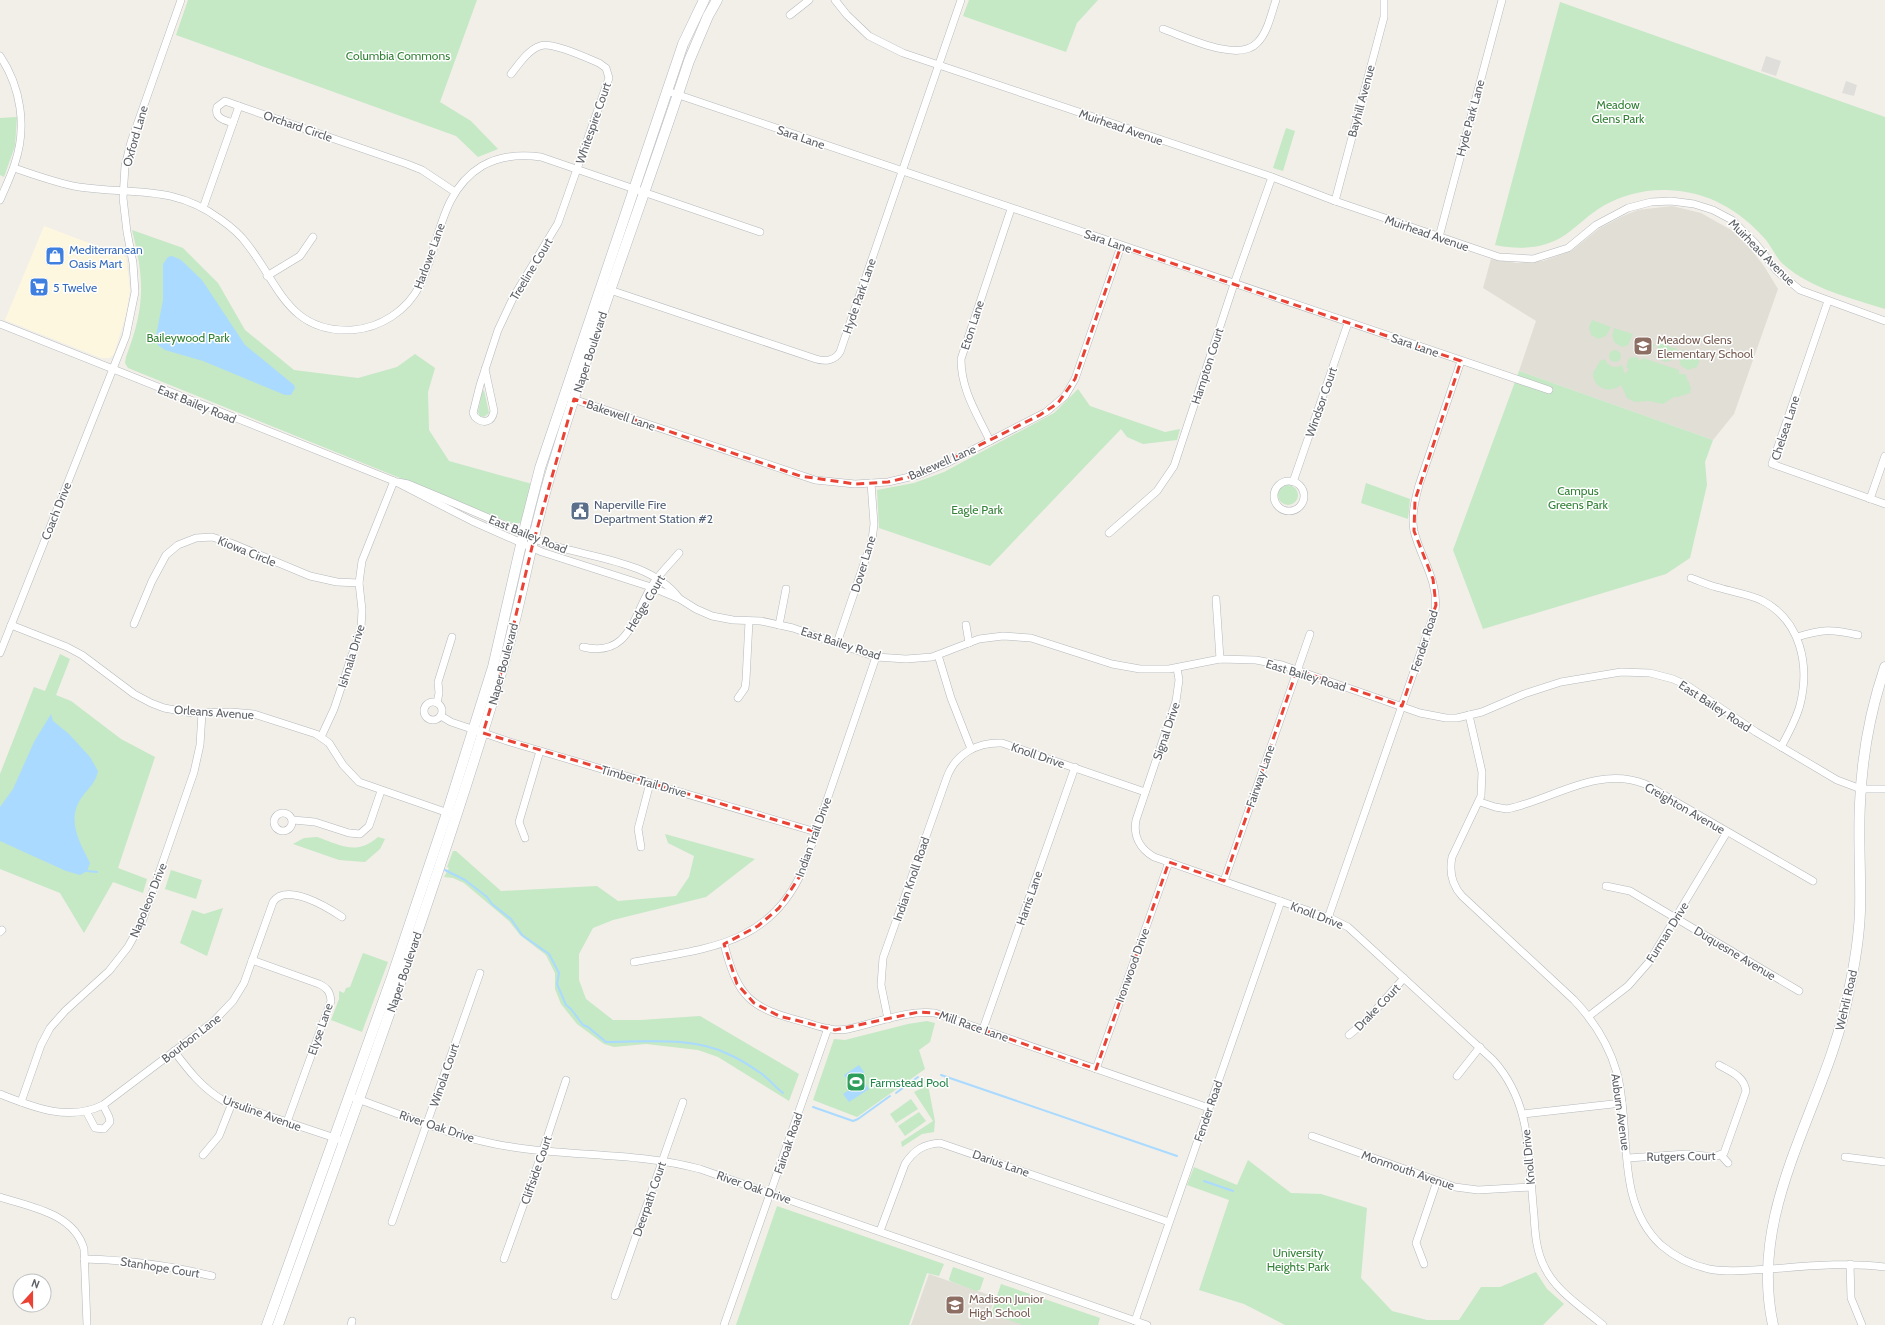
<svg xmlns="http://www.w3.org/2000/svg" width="1885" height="1325" viewBox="0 0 1885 1325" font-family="Cabin,sans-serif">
	<rect width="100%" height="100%" fill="#f1efe8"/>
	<polygon fill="#fef7e0" points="44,226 126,257 130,290 126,314 114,354 110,358 101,358 5,320"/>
	<g fill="#e0deda">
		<polygon points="1766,56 1781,61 1776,76 1761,71"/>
		<polygon points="1846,81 1857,85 1854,96 1842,93"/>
	</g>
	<g fill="#e1ded6">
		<polygon points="1672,206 1701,213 1733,231 1746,243 1764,266 1778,289 1734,414 1713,440 1519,371 1536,321 1483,288 1491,259 1517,263 1543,261 1571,251 1600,228 1623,216 1638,210"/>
		<polygon points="929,1274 995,1297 990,1312 1026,1325 911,1325"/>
	</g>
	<g fill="#c5e8c5">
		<polygon points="188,0 477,0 440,102 471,121 498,149 478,157 456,136 176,35"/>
		<polygon points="969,0 1098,0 1077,23 1066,52 963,16"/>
		<path d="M1560,2L1885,117V309C1851,298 1811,289 1783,264C1776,258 1772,247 1766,240C1740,210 1707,191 1667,190C1645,189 1622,195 1603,206C1589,214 1578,226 1565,235C1544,249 1519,250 1495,245Z"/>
		<polygon points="17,117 15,146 4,177 0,175 0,118"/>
		<polygon points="1286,128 1295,131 1283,171 1273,168"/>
		<path d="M132,230L183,248L218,283L245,330L294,370L358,378L397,367L415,354L435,368L428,392L429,430L449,461L532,484L523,519L520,523H511L128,368L125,363L126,357C145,307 145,281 132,230Z"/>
		<polygon points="1592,320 1611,327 1606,336 1598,339 1591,335 1589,327"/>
		<polygon points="1614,328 1633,334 1628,345 1622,347 1615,343 1612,336"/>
		<polygon points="1635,338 1655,345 1651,351 1645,354 1637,351 1634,346"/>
		<path d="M1659,343L1677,349L1673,360L1665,362C1656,358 1656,352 1659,343Z"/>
		<circle cx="1615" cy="356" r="6"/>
		<polygon points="1681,350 1701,357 1697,367 1688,370 1681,366 1679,358"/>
		<path d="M1633,357L1638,358L1639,361L1643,358L1679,370V374H1685L1691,388L1690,393L1678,397H1674L1663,404L1648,401L1635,402L1627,398L1621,385C1610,394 1593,389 1593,373L1600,361L1605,359C1608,367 1616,369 1622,365L1625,374L1629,369L1626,368L1629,358Z"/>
		<polygon points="1519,371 1713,440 1705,462 1707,485 1690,558 1666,574 1483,629 1453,550"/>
		<polygon points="1078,389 1090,406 1165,432 1180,429 1177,440 1143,444 1127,437 1121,429 990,566 879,528 877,490 914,483 944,472 1054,413"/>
		<polygon points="484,390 489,413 484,417 480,416 478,412 482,392"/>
		<polygon points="1366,483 1410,499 1408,519 1361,503"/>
		<circle cx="1288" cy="495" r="10"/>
		<polygon points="60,654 70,659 56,695 71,701 121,739 155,757 118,868 147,879 143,893 113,882 84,933 60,893 0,869 0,774 34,687 45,691"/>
		<polygon points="665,834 755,859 706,897 613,920 593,928 579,954 579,980 586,999 613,1020 641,1020 700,1016 799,1074 789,1101 718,1057 698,1050 646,1044 614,1047 604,1044 577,1024 561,1004 555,989 555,973 546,955 520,935 509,921 464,883 453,878 444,877 449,868 447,867 453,851 456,851 501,891 597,886 618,901 676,896 689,877 694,856 668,843"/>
		<path d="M317,837C341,845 356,856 378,837L385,839L380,849L365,862L339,860L293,844L304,838Z"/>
		<polygon points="171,870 202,880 196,899 165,889"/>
		<polygon points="223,908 207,956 180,943 192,910 204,914"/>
		<polygon points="363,953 388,962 362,1032 331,1020 339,999 339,991 344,993 346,988 350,987"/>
		<polygon points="927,1021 935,1023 930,1042 919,1050 925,1069 857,1117 813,1100 834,1039 845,1040 908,1024"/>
		<polygon points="928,1085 935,1121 934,1132 922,1134 902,1147 901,1142 933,1121 914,1092"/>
		<polygon points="911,1099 918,1109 896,1123 890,1114"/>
		<polygon points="919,1112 926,1121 905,1136 898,1126"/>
		<polygon points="1248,1160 1291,1193 1321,1194 1367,1208 1361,1278 1392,1311 1427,1320 1459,1320 1481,1287 1500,1287 1536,1272 1547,1289 1564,1304 1543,1325 1285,1325 1244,1304 1199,1290 1229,1200 1187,1185 1194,1167 1237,1185"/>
		<polygon points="777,1206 944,1264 939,1276 927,1273 909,1325 736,1325"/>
		<polygon points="953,1267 984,1278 980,1290 976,1291 950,1281 949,1279"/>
		<polygon points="1001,1284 1100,1318 1098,1325 1023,1325 991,1314"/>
	</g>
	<g fill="#aadaff">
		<polygon points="172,256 181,260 202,280 245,345 294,385 295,388 291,395 285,395 203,361 165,350 158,345 156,336 163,300 163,264 168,257"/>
		<path d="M51,714L53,721L69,734L90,757L98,771C95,784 90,786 82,797C66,819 79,841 90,863L87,871L80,875L66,871L0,841V807L13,789L34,742Z"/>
		<polygon points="859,1065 864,1072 860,1075 869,1089 849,1102 843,1094 852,1088 844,1075"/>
	</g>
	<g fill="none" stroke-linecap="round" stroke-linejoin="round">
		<g stroke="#aadaff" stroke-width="2">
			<path d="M445,870L465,880L487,897L492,904L511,919L522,935L549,954L559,973L557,984L566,1005L571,1009L583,1025L588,1027L606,1042C645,1042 692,1036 728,1054C740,1059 752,1067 762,1074C770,1080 776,1088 783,1093"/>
			<polyline points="87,871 97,872"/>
			<polyline points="941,1075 1177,1156"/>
			<polyline points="896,1093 918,1077"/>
			<polyline points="813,1107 853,1121 858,1119 890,1096"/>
			<polyline points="1204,1181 1233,1191"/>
		</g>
		<defs>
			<g id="street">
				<polyline points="835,0 847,15 869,36 903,53 1272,177 1335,201 1499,257 1533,259 1568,248 1596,225 1628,208 1651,202 1671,201 1694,204 1713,210 1732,220 1755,243 1777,271 1800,290 1885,321"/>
				<polyline points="790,15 809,0"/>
				<path d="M1163,29C1186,37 1238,63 1257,43C1268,32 1271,14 1276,0"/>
				<path d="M0,56C21,87 27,127 15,163C11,176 5,188 0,200"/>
				<polyline points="667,91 1549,390"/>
				<path d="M233,123C224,120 214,118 217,107L225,101L239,106"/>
				<path d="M14,168C35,175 56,183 79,187C132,195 172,184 220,219C230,226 240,234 247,244C279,284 288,333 352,330C380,328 407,311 420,285C440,245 439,192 482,166C500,156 521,154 541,157L760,232"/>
				<polyline points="1335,201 1384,17 1384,0"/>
				<polyline points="203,208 239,106 407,164 422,170 455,192"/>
				<polyline points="1439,237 1502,0"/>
				<polyline points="267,276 300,256 313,237"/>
				<path d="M607,289L816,359C826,362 835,360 840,352L961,0"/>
				<polyline points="1828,301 1772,464 1885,504"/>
				<polyline points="0,324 394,481 472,521 542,552 651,587 680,599 696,609 712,616 733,620 761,621 793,628 876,657 906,659 932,657 979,639 1003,636 1031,638 1112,664 1140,669 1169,669 1220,659 1256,660 1282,665 1420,713 1446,718 1457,718 1482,712 1524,694 1561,682 1621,672 1650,673 1673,679 1688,686 1756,732 1837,780 1861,789 1885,789"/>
				<path d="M485,369L494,411C492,423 483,424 475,417L473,413L480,385L498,330L514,296L558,223L609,78L606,68L599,63C587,58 551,41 540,46C528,50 519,64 511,74"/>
				<polyline points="570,398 815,480 855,484 888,482 918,475 949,462 1046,412 1065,396 1075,379 1121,246"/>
				<path d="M990,441C977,414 961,390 961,359L1011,209"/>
				<circle cx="1289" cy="496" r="15"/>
				<path d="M398,482L408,484C442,498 475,512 509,527C521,532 533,538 545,543C588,558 650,560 679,598"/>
				<polyline points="1293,482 1348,323"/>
				<polyline points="1870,499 1885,456"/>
				<polyline points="1109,533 1157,491 1174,466 1234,284 1272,177"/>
				<path d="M1691,578C1700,581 1710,586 1720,588C1733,592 1748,594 1761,600C1801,620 1810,665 1800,705C1796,720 1788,734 1781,747"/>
				<polyline points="1216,599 1220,659"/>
				<polyline points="134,624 152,581 166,555 178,545 196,538 212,537 231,543 310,576 337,582 359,583"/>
				<polyline points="11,625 67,647 82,655 134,694 151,703 164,708 192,713 231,712 254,714 316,734 329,743 343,765 359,782 451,814"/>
				<polyline points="779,625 786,589"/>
				<polyline points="966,625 969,643"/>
				<path d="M1797,637C1823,629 1831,629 1858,635"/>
				<polyline points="837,643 872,540 874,524 871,483"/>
				<path d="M583,647C629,658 633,617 651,587C659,574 670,564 679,553"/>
				<polyline points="0,653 126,336 135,292 133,263 127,232 123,198 125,166 131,142 181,0"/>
				<polyline points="938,655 951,698 971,749"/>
				<path d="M1177,668L1179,680L1176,701L1136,820C1133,836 1140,849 1154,857L1332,919L1348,927L1493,1060C1533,1104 1528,1159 1534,1215C1535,1233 1536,1251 1545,1268C1556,1291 1583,1308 1603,1325"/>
				<polyline points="738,698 745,688 746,680 749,621"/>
				<circle cx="433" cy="711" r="9"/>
				<polyline points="437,703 439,693 438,682 452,637"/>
				<path d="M1469,715L1482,772L1481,796L1452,857C1449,872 1452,885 1462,896L1574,1000C1594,1021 1609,1045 1617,1073C1632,1129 1614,1201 1661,1245C1675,1257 1691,1265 1709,1269C1729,1273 1750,1270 1770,1269C1808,1266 1847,1262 1885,1267"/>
				<polyline points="441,716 451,722 510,742 816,832"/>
				<polyline points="321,737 334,709 361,628 362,610 359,583 362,561 394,481"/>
				<path d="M1480,802L1495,807L1507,809C1552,800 1597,765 1645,784L1813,881"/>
				<circle cx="283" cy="822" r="9"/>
				<polyline points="293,820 315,822 349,833 360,834 369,826 381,791"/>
				<polyline points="525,838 519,822 540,751"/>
				<polyline points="641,847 638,829 650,783"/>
				<polyline points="1224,881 1310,634"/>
				<polyline points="1606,886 1630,891 1799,991"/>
				<path d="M1328,918L1435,611C1439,581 1421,559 1414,531C1411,516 1415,500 1419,485L1461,361"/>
				<polyline points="0,932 2,930"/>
				<path d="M724,944C738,998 750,1008 804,1022C818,1026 833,1032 848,1029C877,1023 905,1010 935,1013L1209,1108"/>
				<path d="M252,960L319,984C327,988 330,991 331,1001L287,1122"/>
				<path d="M634,962C707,948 771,946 804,867L876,657"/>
				<polyline points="1589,1016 1628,986 1649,962 1727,832"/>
				<path d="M888,1019L881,985L883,958L947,777C956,753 978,742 1002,743L1145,792"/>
				<polyline points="983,1029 1075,767"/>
				<polyline points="1349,1035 1366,1021 1404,978"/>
				<path d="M174,1051C189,1071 202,1088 224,1101L338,1139"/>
				<polyline points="1096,1069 1169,862"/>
				<polyline points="1457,1076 1480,1047"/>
				<path d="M0,1094C33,1107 68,1122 103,1105L213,1022L233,1001L244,983L273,902C286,882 327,907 342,917"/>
				<path d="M355,1098C407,1117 458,1139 512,1147C575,1157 637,1152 700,1169L1147,1325"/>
				<polyline points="21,1102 41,1045 50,1028 65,1011 109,971 128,947 142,922 194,772 200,745 202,713"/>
				<polyline points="86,1111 95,1128 104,1129 110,1122 109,1117 103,1105"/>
				<polyline points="1523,1114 1622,1103"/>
				<polyline points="1312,1136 1455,1187 1478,1190 1531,1187"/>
				<polyline points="203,1155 219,1136 232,1103"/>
				<polyline points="1721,1155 1728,1163"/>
				<polyline points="1845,1157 1885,1162"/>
				<path d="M1628,1158L1687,1154L1714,1157L1724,1153L1746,1091C1744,1076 1731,1072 1719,1065"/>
				<path d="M0,1197C30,1207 74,1213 84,1249L87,1325"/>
				<polyline points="392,1222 480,973"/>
				<path d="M880,1231L905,1164C914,1150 924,1144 940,1143L1169,1222"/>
				<path d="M84,1259C128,1260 169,1265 212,1276"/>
				<polyline points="504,1259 543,1150 566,1080"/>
				<polyline points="1424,1264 1416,1243 1437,1181"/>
				<polyline points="1850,1264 1851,1298 1862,1325"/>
				<polyline points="615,1296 683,1102"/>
				<polyline points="1135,1321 1281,901"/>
				<polyline points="351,1325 352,1321"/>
				<polyline points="724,1325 828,1028"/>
			</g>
			<g id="secondary">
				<polyline points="267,1325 392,977 447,813 493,667 526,523 540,468 683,44 704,0"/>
				<path d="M278,1325C355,1111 433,898 499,680C520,612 530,541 551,472C592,334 644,198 689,61L708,16L717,0"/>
				<path d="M1773,1325C1747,1207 1826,1106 1848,995C1854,968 1859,940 1860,911C1861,875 1858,839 1860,803C1862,756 1870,711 1885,667"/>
			</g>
		</defs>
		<use href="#street" stroke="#b5b8bc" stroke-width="8"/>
		<use href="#secondary" stroke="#b6babf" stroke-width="11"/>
		<use href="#street" stroke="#fff" stroke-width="7"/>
		<use href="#secondary" stroke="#fff" stroke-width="10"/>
	</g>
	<path fill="none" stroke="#ea4335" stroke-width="3" stroke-dasharray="8 5" stroke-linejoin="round" d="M1121,246L1461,361L1415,500L1414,531L1433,579L1436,605L1402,706L1297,670L1224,881L1169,862L1096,1069L935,1013L919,1012L835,1030L779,1016L754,1003L737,984L724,944L758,926L779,908L800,876L816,832L483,733L507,653L532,547L574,399L800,476L855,484L888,482L922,474L1040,415L1058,403L1075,379Z"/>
	<defs>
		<symbol id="shop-square" viewBox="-11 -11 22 22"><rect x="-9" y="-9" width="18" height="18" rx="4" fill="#3f7fe0" stroke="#fff"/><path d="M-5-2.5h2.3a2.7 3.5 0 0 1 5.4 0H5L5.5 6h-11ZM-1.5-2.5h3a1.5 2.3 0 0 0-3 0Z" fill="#fff"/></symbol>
		<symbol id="supermarket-square" viewBox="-11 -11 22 22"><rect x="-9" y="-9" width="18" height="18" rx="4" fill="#3f7fe0" stroke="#fff"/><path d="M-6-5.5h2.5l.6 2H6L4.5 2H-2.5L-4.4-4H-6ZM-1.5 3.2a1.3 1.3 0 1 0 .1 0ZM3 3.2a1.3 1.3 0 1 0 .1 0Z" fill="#fff"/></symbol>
		<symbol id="school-square" viewBox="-11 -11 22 22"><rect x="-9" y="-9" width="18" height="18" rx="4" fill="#8d6e63" stroke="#fff"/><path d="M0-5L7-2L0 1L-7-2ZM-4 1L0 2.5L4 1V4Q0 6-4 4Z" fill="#fff"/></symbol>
		<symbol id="civic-square" viewBox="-11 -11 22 22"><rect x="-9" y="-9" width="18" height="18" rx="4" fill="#5c6f8a" stroke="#fff"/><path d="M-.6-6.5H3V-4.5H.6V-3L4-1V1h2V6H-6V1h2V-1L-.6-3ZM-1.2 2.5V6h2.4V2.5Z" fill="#fff"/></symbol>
		<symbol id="stadium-square" viewBox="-11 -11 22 22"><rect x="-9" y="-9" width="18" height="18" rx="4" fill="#2e9e5b" stroke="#fff"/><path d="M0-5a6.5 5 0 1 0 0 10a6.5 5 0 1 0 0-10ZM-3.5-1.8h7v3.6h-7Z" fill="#fff"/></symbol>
	</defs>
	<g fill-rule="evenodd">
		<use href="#shop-square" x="44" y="245" width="22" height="22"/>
		<use href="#supermarket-square" x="28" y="276" width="22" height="22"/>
		<use href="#school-square" x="1632" y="335" width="22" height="22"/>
		<use href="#civic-square" x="569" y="500" width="22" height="22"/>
		<use href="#stadium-square" x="845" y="1071" width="22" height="22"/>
		<use href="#school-square" x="944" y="1294" width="22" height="22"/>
	</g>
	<g text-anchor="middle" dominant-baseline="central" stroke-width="3" stroke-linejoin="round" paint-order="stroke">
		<g font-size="12" fill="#348238" stroke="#fff">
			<text x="398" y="55">Columbia Commons</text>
			<text x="1618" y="104">Meadow<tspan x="1618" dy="14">Glens Park</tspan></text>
			<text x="188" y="337">Baileywood Park</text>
			<text x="1578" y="490">Campus<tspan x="1578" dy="14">Greens Park</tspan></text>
			<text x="977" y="509">Eagle Park</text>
			<text x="1298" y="1252">University<tspan x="1298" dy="14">Heights Park</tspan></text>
		</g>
		<g font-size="12" fill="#5f6368" stroke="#fff">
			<text transform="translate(1361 101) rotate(-75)">Bayhill Avenue</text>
			<text transform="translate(1470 118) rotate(-75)">Hyde Park Lane</text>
			<text transform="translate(593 123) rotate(-71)">Whitespire Court</text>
			<text transform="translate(298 126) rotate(19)">Orchard Circle</text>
			<text transform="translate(1121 127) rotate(19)">Muirhead Avenue</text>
			<text transform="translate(135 136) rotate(-74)">Oxford Lane</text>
			<text transform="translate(801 137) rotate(19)">Sara Lane</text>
			<text transform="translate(1427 233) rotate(19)">Muirhead Avenue</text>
			<text transform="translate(1108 241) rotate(19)">Sara Lane</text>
			<text transform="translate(1762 252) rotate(45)">Muirhead Avenue</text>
			<text transform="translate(429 256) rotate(-70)">Harlowe Lane</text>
			<text transform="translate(531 269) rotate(-59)">Treeline Court</text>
			<text transform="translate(859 296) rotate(-71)">Hyde Park Lane</text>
			<text transform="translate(972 325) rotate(-72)">Eton Lane</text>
			<text transform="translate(1415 345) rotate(19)">Sara Lane</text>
			<text transform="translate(590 352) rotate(-72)">Naper Boulevard</text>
			<text transform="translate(1207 366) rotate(-72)">Hampton Court</text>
			<text transform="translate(1321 402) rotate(-71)">Windsor Court</text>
			<text transform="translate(197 404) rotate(22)">East Bailey Road</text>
			<text transform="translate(621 415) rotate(19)">Bakewell Lane</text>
			<text transform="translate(1785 428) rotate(-72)">Chelsea Lane</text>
			<text transform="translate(942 462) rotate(-23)">Bakewell Lane</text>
			<text transform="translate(56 511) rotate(-68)">Coach Drive</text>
			<text transform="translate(528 534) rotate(22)">East Bailey Road</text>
			<text transform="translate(247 551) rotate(22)">Kiowa Circle</text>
			<text transform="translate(863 564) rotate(-73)">Dover Lane</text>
			<text transform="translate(645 603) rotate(-59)">Hedge Court</text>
			<text transform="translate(1424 641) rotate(-72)">Fender Road</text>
			<text transform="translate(841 643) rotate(18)">East Bailey Road</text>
			<text transform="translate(351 656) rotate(-73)">Ishnala Drive</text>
			<text transform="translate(503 664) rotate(-75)">Naper Boulevard</text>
			<text transform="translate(1306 675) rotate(17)">East Bailey Road</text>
			<text transform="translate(1715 706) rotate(33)">East Bailey Road</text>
			<text transform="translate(214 712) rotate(4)">Orleans Avenue</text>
			<text transform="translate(1166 731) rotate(-71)">Signal Drive</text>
			<text transform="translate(1038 755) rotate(19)">Knoll Drive</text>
			<text transform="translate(1260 776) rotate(-71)">Fairway Lane</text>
			<text transform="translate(644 781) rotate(16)">Timber Trail Drive</text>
			<text transform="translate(1685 808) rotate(30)">Creighton Avenue</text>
			<text transform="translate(813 837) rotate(-70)">Indian Trail Drive</text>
			<text transform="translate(911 879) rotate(-71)">Indian Knoll Road</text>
			<text transform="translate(1029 898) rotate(-71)">Harris Lane</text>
			<text transform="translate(148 900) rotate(-68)">Napoleon Drive</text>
			<text transform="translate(1317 915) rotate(21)">Knoll Drive</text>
			<text transform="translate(1667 932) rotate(-58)">Furman Drive</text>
			<text transform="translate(1735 953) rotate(31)">Duquesne Avenue</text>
			<text transform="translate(1132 965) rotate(-70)">Ironwood Drive</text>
			<text transform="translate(404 972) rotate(-71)">Naper Boulevard</text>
			<text transform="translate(1846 1000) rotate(-77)">Wehrli Road</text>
			<text transform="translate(1377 1007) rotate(-46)">Drake Court</text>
			<text transform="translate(974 1026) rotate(19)">Mill Race Lane</text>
			<text transform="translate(320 1029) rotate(-71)">Elyse Lane</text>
			<text transform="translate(191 1038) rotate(-38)">Bourbon Lane</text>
			<text transform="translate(444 1075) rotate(-71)">Winola Court</text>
			<text transform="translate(1208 1111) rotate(-71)">Fender Road</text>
			<text transform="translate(1621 1112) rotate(82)">Auburn Avenue</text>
			<text transform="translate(262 1113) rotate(20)">Ursuline Avenue</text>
			<text transform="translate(437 1126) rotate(18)">River Oak Drive</text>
			<text transform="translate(788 1143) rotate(-71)">Fairoak Road</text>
			<text transform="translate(1681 1156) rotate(-1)">Rutgers Court</text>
			<text transform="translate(1528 1157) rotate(-95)">Knoll Drive</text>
			<text transform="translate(1001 1163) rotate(19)">Darius Lane</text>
			<text transform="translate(536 1170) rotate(-71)">Cliffside Court</text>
			<text transform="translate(1408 1170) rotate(19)">Monmouth Avenue</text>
			<text transform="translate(754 1187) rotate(19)">River Oak Drive</text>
			<text transform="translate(649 1199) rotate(-71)">Deerpath Court</text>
			<text transform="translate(160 1267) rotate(9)">Stanhope Court</text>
		</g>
		<g font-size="12" fill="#366cbe" stroke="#fff" text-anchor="start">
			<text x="69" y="249">Mediterranean<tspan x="69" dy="14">Oasis Mart</tspan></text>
			<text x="53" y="287">5 Twelve</text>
		</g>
		<g font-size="12" fill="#785e54" stroke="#fff" text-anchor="start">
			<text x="1657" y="339">Meadow Glens<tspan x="1657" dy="14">Elementary School</tspan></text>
			<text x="969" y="1298">Madison Junior<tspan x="969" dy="14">High School</tspan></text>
		</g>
		<g font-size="12" fill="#4e5e75" stroke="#fff" text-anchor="start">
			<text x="594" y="504">Naperville Fire<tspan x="594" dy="14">Department Station #2</tspan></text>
		</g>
		<g font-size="12" fill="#27864d" stroke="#fff" text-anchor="start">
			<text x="870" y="1082">Farmstead Pool</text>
		</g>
	</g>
	<g transform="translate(32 1293) rotate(21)"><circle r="19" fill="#ffffff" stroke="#bfc1c3"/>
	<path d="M0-3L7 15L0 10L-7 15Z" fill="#ea4335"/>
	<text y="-6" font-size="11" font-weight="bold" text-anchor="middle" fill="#5f6368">N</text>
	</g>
</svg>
